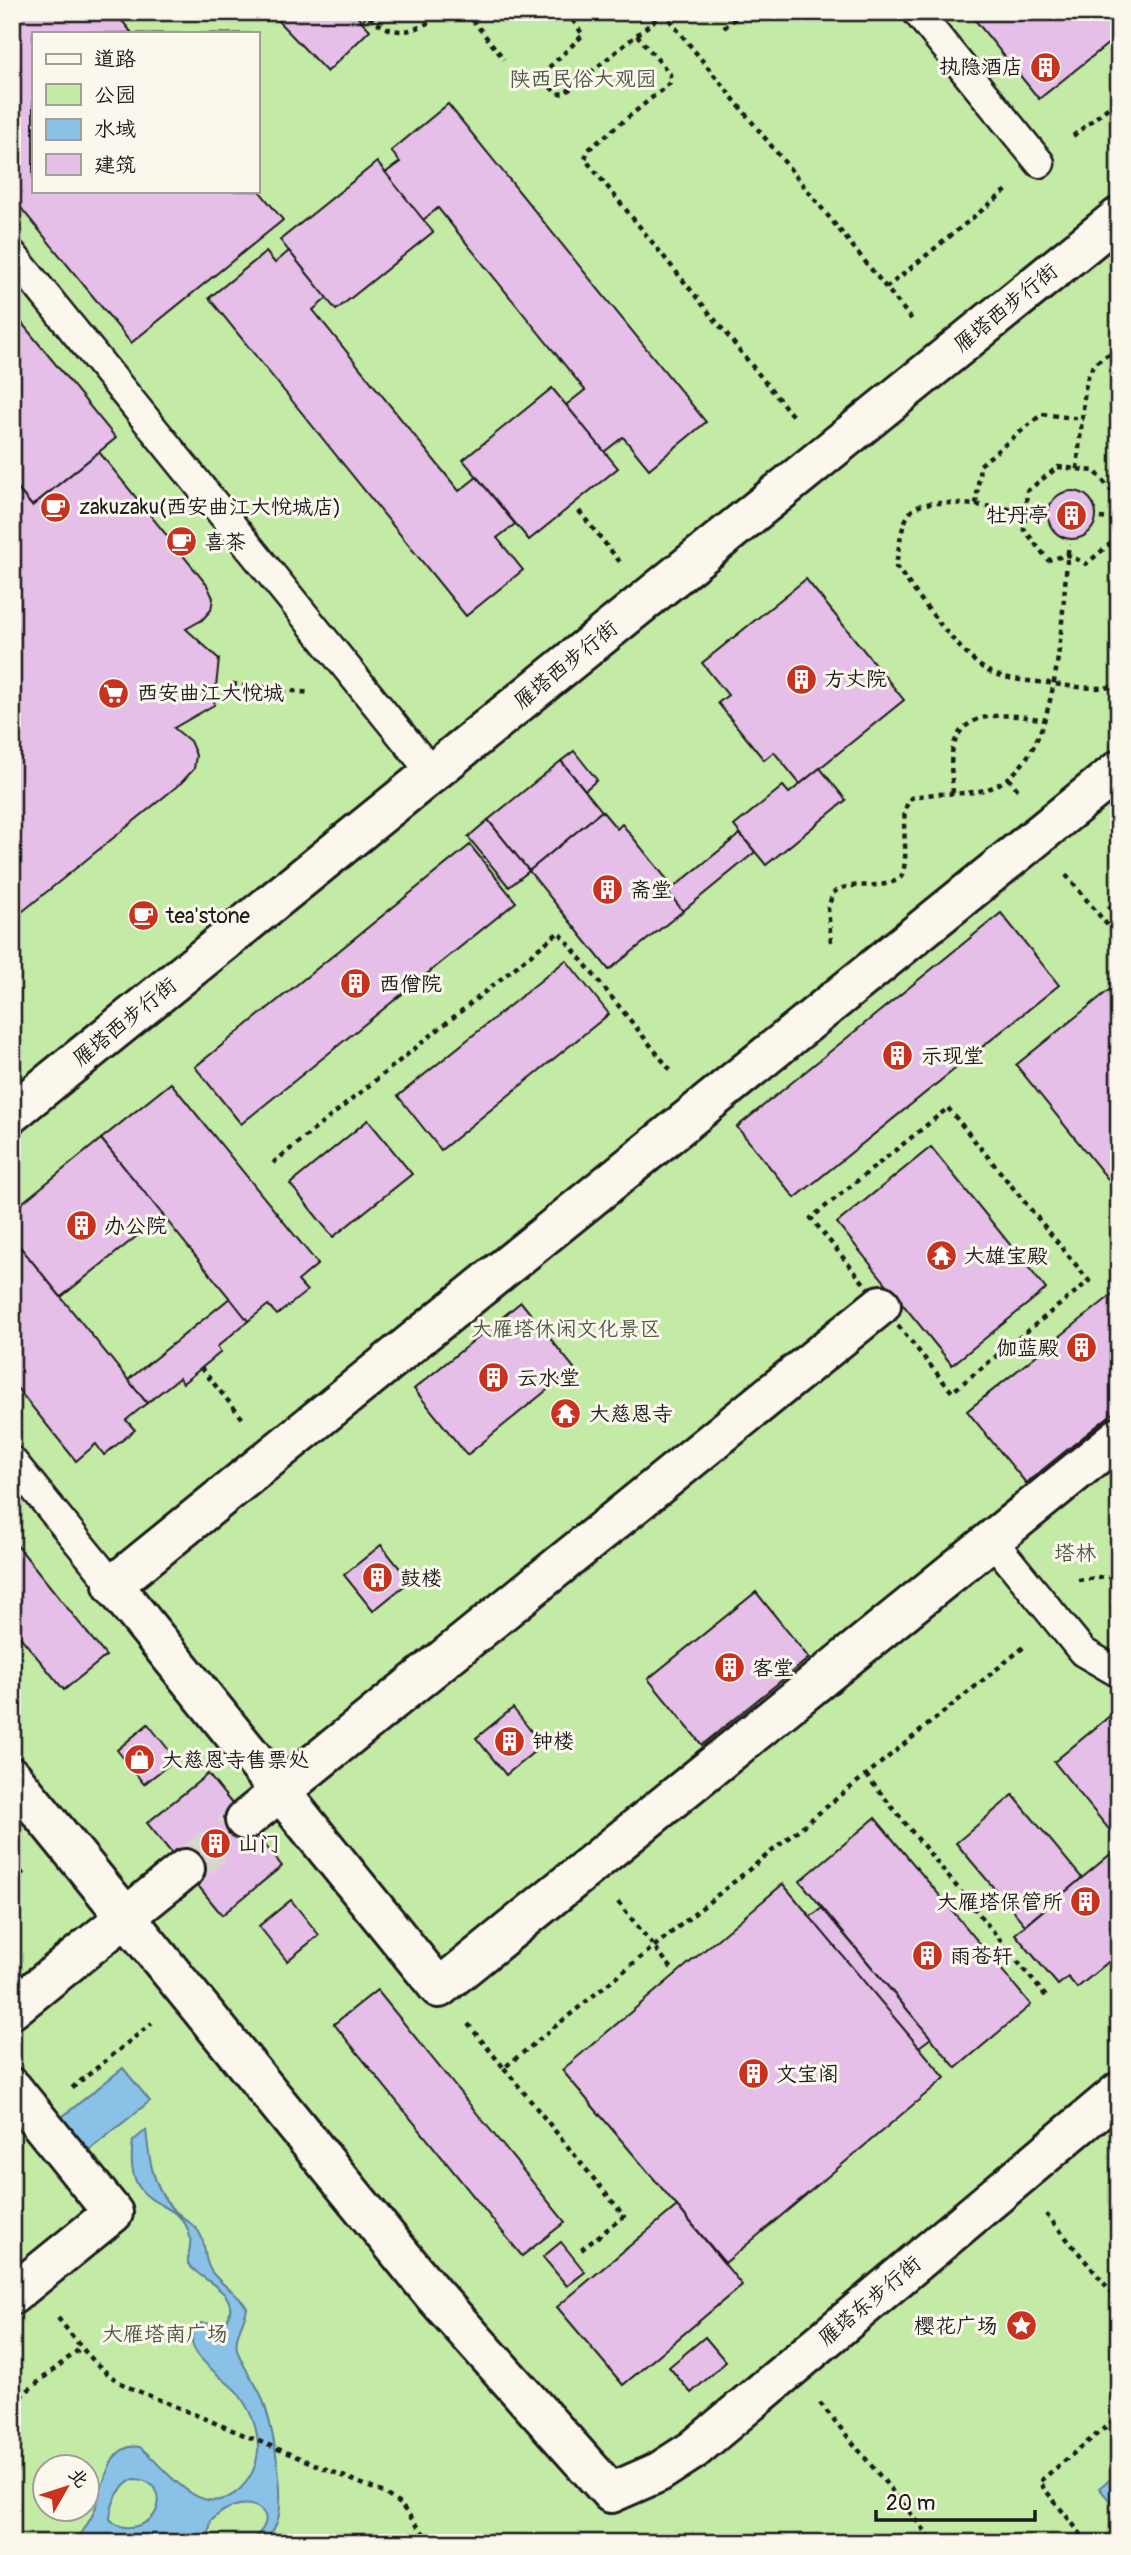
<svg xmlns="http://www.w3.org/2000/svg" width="1131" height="2555" viewBox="0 0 1131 2555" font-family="Pangolin,'LXGW WenKai TC',sans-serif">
	<rect width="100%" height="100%" fill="#fbf7ec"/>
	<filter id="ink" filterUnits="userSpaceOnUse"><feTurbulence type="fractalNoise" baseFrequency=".0143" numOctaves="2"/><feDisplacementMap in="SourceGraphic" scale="14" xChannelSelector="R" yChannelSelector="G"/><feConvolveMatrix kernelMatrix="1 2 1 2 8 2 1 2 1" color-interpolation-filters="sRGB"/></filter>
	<g filter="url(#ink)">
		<path fill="#c3eba6" stroke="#708461" stroke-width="2" fill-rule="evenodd" d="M12,12H1119V2543H12ZM33,33H257V191H33ZM46,2468H88V2510H46Z"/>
		<g fill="#89c1e7" stroke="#5d7f96" stroke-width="2" fill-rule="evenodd">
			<polygon points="123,2068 150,2101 89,2150 62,2117"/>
			<path d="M146,2130C149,2158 152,2184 171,2207C179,2216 192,2222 199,2232C207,2244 203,2257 210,2269C219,2285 238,2292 247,2308C245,2322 234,2335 237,2349C241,2365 253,2378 260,2393C272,2420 284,2485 279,2515C277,2526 271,2535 263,2543H245C293,2518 247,2484 211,2521L209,2534L216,2543H172L136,2535L114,2543H74C81,2534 88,2525 93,2514C103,2493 106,2441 140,2447C166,2468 202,2525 240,2489C250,2479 257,2465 258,2451C259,2430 250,2409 237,2392C223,2376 171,2347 201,2323L220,2324L227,2321C242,2292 202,2282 188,2264C187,2255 192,2245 190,2237C182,2193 122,2217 133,2141ZM134,2479C170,2480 165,2525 130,2527C122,2528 116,2526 110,2519C111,2503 119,2486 134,2479Z"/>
			<polygon points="1119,2472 1119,2512 1099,2488"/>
		</g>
		<g fill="#e6bfe9" stroke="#1c1c1c" stroke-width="2">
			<polygon points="12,12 115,12 132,33 33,33 33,191 257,191 257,188 283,220 131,343 12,197"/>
			<polygon points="287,12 353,12 370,30 327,72 278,21"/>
			<polygon points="353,12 371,12 362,21"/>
			<polygon points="974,12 1111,12 1119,22 1119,35 1039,99 971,15"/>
			<polygon points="448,104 706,422 649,469 623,437 604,452 566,405 585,390 438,208 423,220 385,173 400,162 391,151"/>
			<polygon points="377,162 433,232 336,310 280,240"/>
			<polygon points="289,251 327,298 313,310 459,491 477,477 515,524 497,538 523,570 466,616 209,298 266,252 275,263"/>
			<polygon points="12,311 116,438 32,506 12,482"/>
			<polygon points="552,388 618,468 529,540 463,460"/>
			<polygon points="99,452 207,585 213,598 211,610 202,620 186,629 219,659 214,705 174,728 190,741 196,755 194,769 181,783 12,920 12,482 32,506"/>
			<circle cx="1072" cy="515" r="24"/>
			<polygon points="806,579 904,700 800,784 774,752 764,760 718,703 728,695 702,663"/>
			<polygon points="574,751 597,780 585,790 561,761"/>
			<polygon points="561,761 602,811 529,871 488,820"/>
			<polygon points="820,768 846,800 766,865 734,826 783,786 789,793"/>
			<polygon points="602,811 617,829 622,824 674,888 668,892 683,911 609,970 529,871"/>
			<polygon points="488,820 529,871 509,887 468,837"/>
			<polygon points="740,834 755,852 683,911 668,892"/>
			<polygon points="470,845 516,902 241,1124 195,1067"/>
			<polygon points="1119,899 1119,920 1108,907"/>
			<polygon points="1001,913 1059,985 795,1198 737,1127"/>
			<polygon points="566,960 609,1014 441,1150 398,1096"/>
			<polygon points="1119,982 1119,1193 1016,1065"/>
			<polygon points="171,1083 318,1264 298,1281 307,1291 277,1315 268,1305 248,1321 101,1139"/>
			<polygon points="368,1120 412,1174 333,1237 290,1184"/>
			<polygon points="101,1139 163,1215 61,1297 12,1237 12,1211"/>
			<polygon points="931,1147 1046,1289 952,1365 837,1223"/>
			<polygon points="12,1237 147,1403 126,1420 135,1430 104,1455 96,1444 76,1461 12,1382"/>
			<polygon points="1119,1289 1119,1408 1026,1483 967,1411"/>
			<polygon points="230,1298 248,1321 217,1347 221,1352 183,1383 179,1378 147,1403 128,1380"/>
			<polygon points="521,1302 574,1368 467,1455 414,1389"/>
			<polygon points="12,1539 106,1656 64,1690 12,1627"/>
			<polygon points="381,1545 410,1581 373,1611 344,1575"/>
			<polygon points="756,1592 809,1658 702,1745 648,1679"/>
			<polygon points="513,1708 542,1745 506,1775 476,1738"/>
			<polygon points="1111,1715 1119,1725 1119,1836 1116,1838 1054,1762"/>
			<polygon points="148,1724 176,1759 144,1784 117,1750"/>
			<polygon points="208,1774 282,1866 222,1915 147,1823"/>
			<polygon points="1013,1795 1082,1878 1025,1925 956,1843"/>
			<polygon points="875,1818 1031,2005 956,2068 800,1881"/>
			<polygon points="1119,1847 1119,1953 1077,1988 1068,1977 1058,1985 1015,1934"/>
			<polygon points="783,1884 945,2078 725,2263 562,2070"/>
			<polygon points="291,1900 319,1935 287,1961 259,1926"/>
			<polygon points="822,1908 931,2038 919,2047 810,1917"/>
			<polygon points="377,1990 565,2222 522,2256 334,2024"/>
			<polygon points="677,2206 742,2285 623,2385 557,2307"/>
			<polygon points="561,2242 585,2272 567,2286 543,2257"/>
			<polygon points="705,2337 726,2362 691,2393 669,2367"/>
		</g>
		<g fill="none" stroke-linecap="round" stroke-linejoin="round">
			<polyline stroke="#dad6cd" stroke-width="38" stroke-dasharray="38 19" stroke-linecap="butt" points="185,1869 245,1820"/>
			<defs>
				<g id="service">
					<polyline points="917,12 1040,163"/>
					<polyline points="12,254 432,773"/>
					<polyline points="12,1461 113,1585"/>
					<polyline points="992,1540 1083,1652 1119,1673"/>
				</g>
				<g id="pedestrian">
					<polyline points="245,1820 881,1305"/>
					<polyline points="12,2009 185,1869"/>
					<polyline points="12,2088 113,2213 12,2295"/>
				</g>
				<g id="minor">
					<polyline points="1119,770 113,1585 439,1988 1119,1437"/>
					<polyline points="12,1113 1119,217"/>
					<polyline points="12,1777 433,2294 611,2493 659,2472 693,2450 1119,2092"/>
				</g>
			</defs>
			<use href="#service" stroke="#1c1c1c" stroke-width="33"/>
			<use href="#pedestrian" stroke="#1c1c1c" stroke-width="44"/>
			<use href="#minor" stroke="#1c1c1c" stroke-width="44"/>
			<g stroke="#1c1c1c" stroke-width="4.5" stroke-dasharray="5 5" stroke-linecap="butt">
				<polyline points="466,12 504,59"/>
				<polyline points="567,12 583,35 543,73 544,80 557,94 565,93 664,13"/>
				<polyline points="663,12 914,322"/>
				<path d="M369,17C397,40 417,32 444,12"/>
				<polyline points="724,28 743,12"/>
				<polyline points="637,35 670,74 670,83 588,150 585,159 795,419"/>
				<polyline points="1073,136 1119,99"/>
				<polyline points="886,288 1007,190"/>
				<path d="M1119,351C1082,361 1086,386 1082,419L1042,414L980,465L976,505C909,500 905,499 896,567C918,594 961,658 990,672C1008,680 1029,681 1049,683C1072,687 1096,690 1119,686"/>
				<polyline points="1077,469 1082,419"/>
				<polyline points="1119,500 1095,471 1058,467 1027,491 1024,529 1048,560 1068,555 1086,564 1116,539 1112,520 1119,504"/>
				<polyline points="976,505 1026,511"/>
				<polyline points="579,511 620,562"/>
				<polyline points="1100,518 1119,520"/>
				<polyline points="232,684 311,693"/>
				<polyline points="1008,778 1019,791"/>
				<path d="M953,793C952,775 948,754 957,737C972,708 1018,715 1045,720"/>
				<polyline points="1066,875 1119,939"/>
				<path d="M831,942L828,908L833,893C852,878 881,893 901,877C912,854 896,815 911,798C938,790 969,798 995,786C1065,754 1060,608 1069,544"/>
				<polygon points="948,1108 1089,1281 952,1392 811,1218"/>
				<polyline points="273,1163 559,932 672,1072"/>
				<polyline points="201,1368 243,1419"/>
				<polyline points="1078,1580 1119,1576"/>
				<polyline points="866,1775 1048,1999"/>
				<polyline points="12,1881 27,1869"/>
				<polyline points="618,1902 673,1970"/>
				<polyline points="468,2024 504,2068 1024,1647"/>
				<polyline points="504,2068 624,2216 580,2251"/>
				<polyline points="72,2088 152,2023"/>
				<polyline points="1046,2214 1119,2301"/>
				<path d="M58,2318C79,2344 97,2370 126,2386L384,2493L401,2505L431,2543"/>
				<polyline points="12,2403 82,2347"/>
				<polyline points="820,2403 935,2543"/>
				<polyline points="12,2537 17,2543"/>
				<polyline points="1088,2543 1039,2482 1119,2416"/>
			</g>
			<use href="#service" stroke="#fbf7ec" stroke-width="28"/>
			<use href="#pedestrian" stroke="#fbf7ec" stroke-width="38"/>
			<use href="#minor" stroke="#fbf7ec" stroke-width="38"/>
		</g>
	</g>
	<defs>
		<symbol id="building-disc" viewBox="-11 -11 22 22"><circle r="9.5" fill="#c8321e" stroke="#fbf7ec"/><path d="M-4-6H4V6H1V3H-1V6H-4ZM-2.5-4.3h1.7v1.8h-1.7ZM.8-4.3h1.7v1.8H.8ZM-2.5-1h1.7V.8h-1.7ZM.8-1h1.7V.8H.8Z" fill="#fff"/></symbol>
		<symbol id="cafe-disc" viewBox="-11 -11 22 22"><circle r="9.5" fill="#c8321e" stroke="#fbf7ec"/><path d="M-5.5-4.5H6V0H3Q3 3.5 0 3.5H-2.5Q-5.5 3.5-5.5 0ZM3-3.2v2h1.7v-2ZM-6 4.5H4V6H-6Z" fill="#fff"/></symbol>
		<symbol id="supermarket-disc" viewBox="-11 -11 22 22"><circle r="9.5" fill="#c8321e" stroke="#fbf7ec"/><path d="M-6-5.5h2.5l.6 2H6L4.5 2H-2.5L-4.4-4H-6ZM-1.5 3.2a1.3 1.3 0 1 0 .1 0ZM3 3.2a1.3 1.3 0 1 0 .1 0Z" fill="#fff"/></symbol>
		<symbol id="temple-disc" viewBox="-11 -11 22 22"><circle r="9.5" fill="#c8321e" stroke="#fbf7ec"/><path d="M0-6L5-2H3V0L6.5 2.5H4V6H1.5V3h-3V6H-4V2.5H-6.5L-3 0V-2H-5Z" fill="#fff"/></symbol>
		<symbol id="shop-disc" viewBox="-11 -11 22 22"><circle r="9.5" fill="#c8321e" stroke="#fbf7ec"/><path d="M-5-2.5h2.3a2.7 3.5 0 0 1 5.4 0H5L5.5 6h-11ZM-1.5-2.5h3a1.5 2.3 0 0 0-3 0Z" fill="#fff"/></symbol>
		<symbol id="sight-disc" viewBox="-11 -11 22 22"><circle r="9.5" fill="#c8321e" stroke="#fbf7ec"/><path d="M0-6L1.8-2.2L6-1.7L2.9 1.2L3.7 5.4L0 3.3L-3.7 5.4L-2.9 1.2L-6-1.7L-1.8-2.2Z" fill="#fff"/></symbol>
	</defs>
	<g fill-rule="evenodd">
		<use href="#building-disc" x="1028" y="50" width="35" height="35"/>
		<use href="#cafe-disc" x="38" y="490" width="35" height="35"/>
		<use href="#building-disc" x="1054" y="498" width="35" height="35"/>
		<use href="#cafe-disc" x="164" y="524" width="35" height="35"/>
		<use href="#building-disc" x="784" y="662" width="35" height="35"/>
		<use href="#supermarket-disc" x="96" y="676" width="35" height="35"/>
		<use href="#building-disc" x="590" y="872" width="35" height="35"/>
		<use href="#cafe-disc" x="126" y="898" width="35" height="35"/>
		<use href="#building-disc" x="338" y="966" width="35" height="35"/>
		<use href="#building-disc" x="880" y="1038" width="35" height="35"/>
		<use href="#building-disc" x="64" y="1208" width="35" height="35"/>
		<use href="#temple-disc" x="924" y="1238" width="35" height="35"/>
		<use href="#building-disc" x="1064" y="1330" width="35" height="35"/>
		<use href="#building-disc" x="476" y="1360" width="35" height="35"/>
		<use href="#temple-disc" x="548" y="1396" width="35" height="35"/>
		<use href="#building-disc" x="360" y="1560" width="35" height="35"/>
		<use href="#building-disc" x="712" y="1650" width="35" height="35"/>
		<use href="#building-disc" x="492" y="1724" width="35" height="35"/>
		<use href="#shop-disc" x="122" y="1742" width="35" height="35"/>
		<use href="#building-disc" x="198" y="1826" width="35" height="35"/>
		<use href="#building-disc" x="1068" y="1884" width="35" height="35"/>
		<use href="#building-disc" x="910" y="1938" width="35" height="35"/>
		<use href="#building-disc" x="736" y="2056" width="35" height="35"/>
		<use href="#sight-disc" x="1004" y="2308" width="35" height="35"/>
	</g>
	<g text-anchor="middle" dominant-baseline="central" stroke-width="6" stroke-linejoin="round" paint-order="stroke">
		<g font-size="21" fill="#1c1c1c" stroke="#fbf7ec" text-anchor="start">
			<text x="1023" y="67" text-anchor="end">执隐酒店</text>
			<text x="79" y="507">zakuzaku(西安曲江大悦城店)</text>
			<text x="1049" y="515" text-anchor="end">牡丹亭</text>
			<text x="204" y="542">喜茶</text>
			<text x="824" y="679">方丈院</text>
			<text x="137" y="693">西安曲江大悦城</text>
			<text x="630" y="890">斋堂</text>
			<text x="166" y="916">tea'stone</text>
			<text x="379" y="984">西僧院</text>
			<text x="921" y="1056">示现堂</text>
			<text x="104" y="1226">办公院</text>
			<text x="964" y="1256">大雄宝殿</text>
			<text x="1059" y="1348" text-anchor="end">伽蓝殿</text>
			<text x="517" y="1378">云水堂</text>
			<text x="589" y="1414">大慈恩寺</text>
			<text x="400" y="1578">鼓楼</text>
			<text x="752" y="1668">客堂</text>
			<text x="532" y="1741">钟楼</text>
			<text x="162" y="1760">大慈恩寺售票处</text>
			<text x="238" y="1844">山门</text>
			<text x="1063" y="1902" text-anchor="end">大雁塔保管所</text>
			<text x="950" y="1956">雨苍轩</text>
			<text x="776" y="2074">文宝阁</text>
			<text x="998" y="2326" text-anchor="end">樱花广场</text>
		</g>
		<g font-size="21" fill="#4e5a45" stroke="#fbf7ec">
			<text x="583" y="79">陕西民俗大观园</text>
			<text x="566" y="1329">大雁塔休闲文化景区</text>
			<text x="1075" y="1553">塔林</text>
			<text x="165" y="2334">大雁塔南广场</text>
		</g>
		<g font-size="21" fill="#1c1c1c" stroke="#fbf7ec">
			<text transform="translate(1006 308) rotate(-39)">雁塔西步行街</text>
			<text transform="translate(566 665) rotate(-39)">雁塔西步行街</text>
			<text transform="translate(125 1022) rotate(-39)">雁塔西步行街</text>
			<text transform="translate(870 2301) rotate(-40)">雁塔东步行街</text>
		</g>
	</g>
	<rect width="1131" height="2555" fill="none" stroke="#fbf7ec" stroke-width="42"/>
	<rect x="21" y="21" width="1089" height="2513" fill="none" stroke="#1c1c1c" stroke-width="2.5" filter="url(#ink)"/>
	<rect x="32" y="32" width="228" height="161" fill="#fbf7ec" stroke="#a29f99" stroke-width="2"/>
	<rect x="46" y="54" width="35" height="10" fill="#fbf7ec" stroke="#a29f99" stroke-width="2"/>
	<text x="94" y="66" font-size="21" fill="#1c1c1c">道路</text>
	<rect x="46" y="84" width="35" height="21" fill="#c3eba6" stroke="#a29f99" stroke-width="2"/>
	<text x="94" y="102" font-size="21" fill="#1c1c1c">公园</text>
	<rect x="46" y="119" width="35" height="21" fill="#89c1e7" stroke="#a29f99" stroke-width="2"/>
	<text x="94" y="136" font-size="21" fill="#1c1c1c">水域</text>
	<rect x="46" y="154" width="35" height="21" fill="#e6bfe9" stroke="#a29f99" stroke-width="2"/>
	<text x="94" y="172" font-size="21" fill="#1c1c1c">建筑</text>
	<g transform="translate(66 2488) rotate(51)"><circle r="33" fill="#fbf7ec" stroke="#a29f99" stroke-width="2"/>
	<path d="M0-5L12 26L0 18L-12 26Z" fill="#c8321e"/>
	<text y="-10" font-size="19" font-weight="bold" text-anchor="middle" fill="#1c1c1c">北</text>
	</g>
	<path d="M876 2510v10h159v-10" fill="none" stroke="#1c1c1c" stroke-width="3.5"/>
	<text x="886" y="2510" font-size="21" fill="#1c1c1c" stroke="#fbf7ec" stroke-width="5" paint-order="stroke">20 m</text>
</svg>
